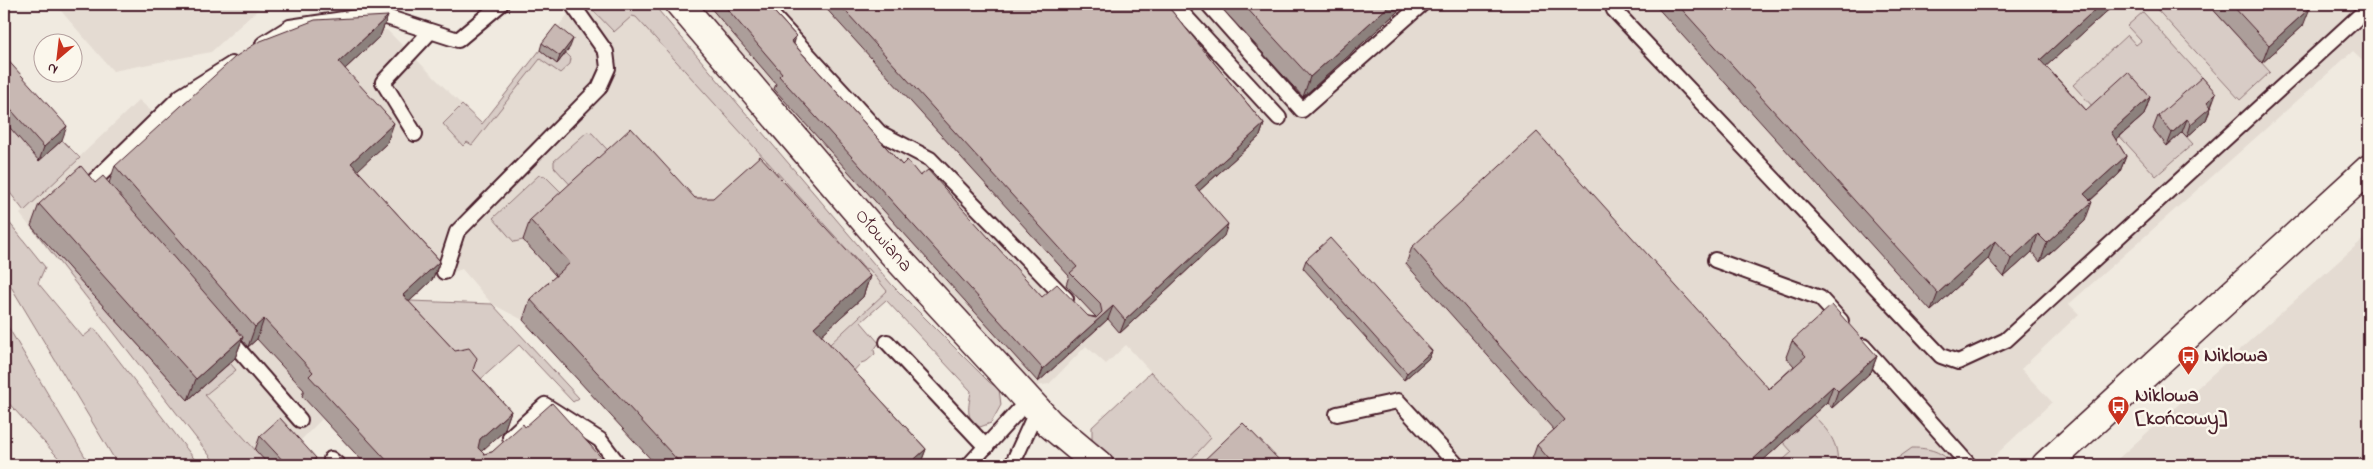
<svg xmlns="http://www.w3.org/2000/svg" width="2373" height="469" viewBox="0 0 2373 469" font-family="'Indie Flower',sans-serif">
	<rect width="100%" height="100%" fill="#f0eae0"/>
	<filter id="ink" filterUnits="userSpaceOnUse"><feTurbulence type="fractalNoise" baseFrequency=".02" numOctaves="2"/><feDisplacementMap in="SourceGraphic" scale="10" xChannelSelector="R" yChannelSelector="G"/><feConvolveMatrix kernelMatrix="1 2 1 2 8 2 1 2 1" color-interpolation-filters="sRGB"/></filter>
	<g filter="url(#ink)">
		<g fill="#e4dbd2">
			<polygon points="55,4 264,4 211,52 113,71"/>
			<polygon points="576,4 653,4 888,291 695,465 656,465 523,320 492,304 462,269 432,280 302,396 322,419 291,450 274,432 238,465 217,465 20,214 139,100 170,128 302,36 387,30 481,124"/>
			<polygon points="699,4 2369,4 2369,66 2353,51 2069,304 2079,314 2021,369 2052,402 1985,465 1186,465 1211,438 1126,345 1106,364 1086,346 1049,384 1036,386 838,168"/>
			<polygon points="2369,234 2369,465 2111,465"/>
		</g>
		<g fill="#d8ccc6" stroke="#917678">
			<path d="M587,4H653L892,285L989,382L999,389L1001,405L991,423L980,427C964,419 969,406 971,391L886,300L861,322L879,343L874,350L875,354L867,361L861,363L847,378L816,357L887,291L869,269L864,268L636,17L632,16L614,32Z"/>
			<polygon points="2152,4 2208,4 2270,72 2240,100"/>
			<polygon points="2143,12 2210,86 2153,129 2167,145 2182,132 2193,144 2156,176 2073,85 2127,35 2136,45 2141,41 2127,26"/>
			<polygon points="540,50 557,64 566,53 571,58 570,64 560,73 540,59 472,145 467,142 463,146 443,124 462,105 482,124"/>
			<polygon points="4,121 39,160 62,140 80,158 24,211 4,185"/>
			<polygon points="587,132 592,133 614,157 576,191 554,167 554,161"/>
			<polygon points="539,175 545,176 561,192 564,202 523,240 514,242 493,218"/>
			<polygon points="4,216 45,267 38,283 83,337 94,328 199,465 118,465 4,275"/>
			<polygon points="31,226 188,400 230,363 236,370 205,395 269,465 217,465"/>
			<polygon points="410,301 492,304 579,398 573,402 519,345 481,379 396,314"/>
			<polygon points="4,320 90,465 65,465 4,398"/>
			<polygon points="1151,372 1211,438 1186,465 1119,465 1092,442 1092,427"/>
			<path d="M1813,415C1827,429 1840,444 1837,465H1777L1792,452L1783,442Z"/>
			<path d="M1912,448C1930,448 1941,451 1954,465H1888Z"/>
		</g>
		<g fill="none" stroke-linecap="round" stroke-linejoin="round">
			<defs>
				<g id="lane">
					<polyline points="762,4 880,133 930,159 1066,299"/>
					<polyline points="1174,4 1279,118"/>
					<polyline points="1208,4 1302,110 1422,4"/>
					<polyline points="1612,4 1614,10 1941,356 1958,362 2006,340 2369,7"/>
					<polyline points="263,44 290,27 377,14 458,40 501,4"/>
					<polyline points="415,134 383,82 430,32"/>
					<polyline points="105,196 93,182 181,96 232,64"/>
					<polyline points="1715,260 1820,298 1841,321"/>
					<polyline points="444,272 457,232 599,88 608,68 606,52 572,4"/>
					<polyline points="226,335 300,420"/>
					<polyline points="887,342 986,447"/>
					<polyline points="1863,346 1969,465"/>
					<polyline points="1337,414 1398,401 1457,465"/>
					<polyline points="510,437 545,405 600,440 619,465"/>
					<polyline points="331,459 338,465"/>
					<polyline points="969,465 1028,400"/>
					<polyline points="1012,465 1037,410"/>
				</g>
				<g id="street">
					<polyline points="680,4 890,250 1050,424 1099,465"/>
					<polyline points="2046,465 2369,169"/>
				</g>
			</defs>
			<use href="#lane" stroke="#4a1f2b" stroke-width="18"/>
			<use href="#street" stroke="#4a1f2b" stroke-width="31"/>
			<use href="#lane" stroke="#fbf7ec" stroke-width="14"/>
			<use href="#street" stroke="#fbf7ec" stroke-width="28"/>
		</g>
		<g fill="#ac9e9a" stroke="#4a1f2b">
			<polygon points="710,4 767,4 796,36 794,44 902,165 920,176 1042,297 1088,316 1096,317 1095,316 1066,285 1069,276 822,4 1166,4 1264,124 1260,136 1199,191 1224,236 1120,333 1108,319 1038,382 774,89 776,84 709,6"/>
			<polygon points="1218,4 1406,4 1303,97"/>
			<polygon points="1654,4 2115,4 2046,66 2086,110 2150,97 2144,115 2116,140 2126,156 2119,174 2090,201 2085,221 2040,262 2032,252 2004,277 1988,259 1931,311"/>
			<polygon points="2208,4 2306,4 2303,26 2262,63"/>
			<polygon points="388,16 380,36 345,69 387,143 357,170 440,261 432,280 409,302 511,411 504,431 481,451 484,454 492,452 525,427 608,465 366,465 302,396 304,390 257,339 248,347 242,340 235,358 188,400 31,226 39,204 95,183 109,183 115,166"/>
			<polygon points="542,43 570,47 557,64 540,50"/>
			<polygon points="4,56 62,140 39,161 4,121"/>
			<polygon points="2212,106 2206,120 2187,137 2182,132 2167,146 2153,129 2158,116"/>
			<polygon points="695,198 870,276 863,297 821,335 926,449 920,465 656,465 523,320 530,299 556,276 523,240 530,220"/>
			<polygon points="1412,247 1769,389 1794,366 1786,357 1792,341 1877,356 1871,372 1832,408 1827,402 1758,465 1534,465 1531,462 1537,445 1554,430 1406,264"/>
			<polygon points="1306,260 1432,351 1429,358 1404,380 1303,268"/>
			<polygon points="260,436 316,458 313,465 269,465 255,450"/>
		</g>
		<g fill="#8c817d" stroke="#4a1f2b">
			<polygon points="1391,4 1406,4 1303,97 1310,77"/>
			<polygon points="2101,4 2115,4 2033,78 2040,60"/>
			<polygon points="2310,8 2303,26 2262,63 2269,45"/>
			<polygon points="388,16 380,36 331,82 339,62"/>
			<polygon points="796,36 792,49 791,41"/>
			<polygon points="573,39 570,47 557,64 560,56"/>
			<polygon points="2216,93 2206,120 2187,137 2191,124 2207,102"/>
			<polygon points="2150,97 2144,115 2104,150 2111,132"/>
			<polygon points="2187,119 2182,132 2167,146 2172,133"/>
			<polygon points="394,123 387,143 344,183 351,163"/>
			<polygon points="1264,124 1260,136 1190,199 1195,186"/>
			<polygon points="67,126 62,140 39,161 44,147"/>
			<polygon points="2126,156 2119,174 2077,212 2084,194"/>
			<polygon points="2092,202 2085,221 2040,262 2047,243"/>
			<polygon points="1228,224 1224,236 1120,333 1125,320"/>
			<polygon points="2038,234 2032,252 2004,277 2011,259"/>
			<polygon points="1995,241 1988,259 1931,311 1938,293"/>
			<polygon points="440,261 432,280 396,314 403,295"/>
			<polygon points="870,276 863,297 807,348 814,327"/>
			<polygon points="1113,306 1108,319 1038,382 1043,369"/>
			<polygon points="264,319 257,339 248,347 255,327"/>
			<polygon points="243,337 235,358 188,400 196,379"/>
			<polygon points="1432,351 1429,358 1404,380 1407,373"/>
			<polygon points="1877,356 1871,372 1832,408 1838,391"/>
			<polygon points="1833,386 1827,402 1758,465 1747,465"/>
			<polygon points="511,411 504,431 473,459 480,439"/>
			<polygon points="926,449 920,465 908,465"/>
			<polygon points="316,458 313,465 307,465"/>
		</g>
		<g fill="#c8b8b3" stroke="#4a1f2b">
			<polygon points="723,4 767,4 796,36 791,41 902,165 907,160 920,176 928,170 1042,297 1057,284 1088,316 1096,318 1102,312 1100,303 1070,273 1077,267 839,4 1166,4 1264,124 1195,186 1228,224 1125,320 1113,306 1043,369 779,76 782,73"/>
			<polygon points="1243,4 1391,4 1310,77"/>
			<polygon points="1677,4 2101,4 2040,60 2086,110 2128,72 2150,97 2111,132 2126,156 2084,194 2092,202 2047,243 2038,234 2011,259 1995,241 1938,293"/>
			<polygon points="2231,4 2306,4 2310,8 2269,45"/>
			<polygon points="388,16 339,62 394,123 351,163 440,261 403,295 455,351 469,348 477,358 473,370 511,411 480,439 478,448 484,454 492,452 523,424 525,427 552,403 608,465 391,465 309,376 313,372 264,319 255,327 115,166 235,57 258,42 315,20"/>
			<polygon points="556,25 573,39 560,56 542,43"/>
			<polygon points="4,56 67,126 44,147 4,102"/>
			<polygon points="2202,77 2216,93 2207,102 2211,107 2191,124 2187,119 2172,133 2158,116"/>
			<polygon points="631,128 695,198 713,198 760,156 870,276 814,327 926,449 908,465 682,465 530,299 570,263 530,220"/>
			<polygon points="1537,132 1769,389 1806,356 1792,341 1832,305 1877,356 1838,391 1833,386 1747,465 1554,465 1537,445 1565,420 1412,247"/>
			<polygon points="81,166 95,183 103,176 243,337 196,379 39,204"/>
			<polygon points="1330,238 1432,351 1407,373 1306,260"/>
			<polygon points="280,418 316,458 307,465 287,465 260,436"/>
			<polygon points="1243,423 1284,465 1201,465 1200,464"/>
		</g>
	</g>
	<defs>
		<symbol id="bus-pin" viewBox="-11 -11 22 30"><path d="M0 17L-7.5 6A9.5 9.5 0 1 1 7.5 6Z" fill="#c8321e" stroke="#fbf7ec"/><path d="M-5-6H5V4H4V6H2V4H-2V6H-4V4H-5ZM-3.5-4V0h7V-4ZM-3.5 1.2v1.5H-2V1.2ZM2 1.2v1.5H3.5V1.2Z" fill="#fff"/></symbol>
	</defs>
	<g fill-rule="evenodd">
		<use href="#bus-pin" x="2176" y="344" width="25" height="34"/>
		<use href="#bus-pin" x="2106" y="394" width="25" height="34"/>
	</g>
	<g text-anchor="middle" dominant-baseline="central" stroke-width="5" stroke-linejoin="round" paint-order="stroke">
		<g font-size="20" fill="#4a1f2b" stroke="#fbf7ec">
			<text transform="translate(883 241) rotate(49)">Ołowiana</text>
		</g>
		<g font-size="20" font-weight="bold" fill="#4a1f2b" stroke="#fbf7ec" text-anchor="start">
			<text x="2204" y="356">Niklowa</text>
			<text x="2135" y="396">Niklowa<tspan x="2135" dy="23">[końcowy]</tspan></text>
		</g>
	</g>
	<rect width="2373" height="469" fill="none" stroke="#fbf7ec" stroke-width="20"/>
	<rect x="10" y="10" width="2353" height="449" fill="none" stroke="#4a1f2b" stroke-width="2" filter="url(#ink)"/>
	<g transform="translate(58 58) rotate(208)"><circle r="24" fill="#fbf7ec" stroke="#b4a19f"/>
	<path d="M0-4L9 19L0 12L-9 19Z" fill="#c8321e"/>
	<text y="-8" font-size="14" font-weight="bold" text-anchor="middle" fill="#4a1f2b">N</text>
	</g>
</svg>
